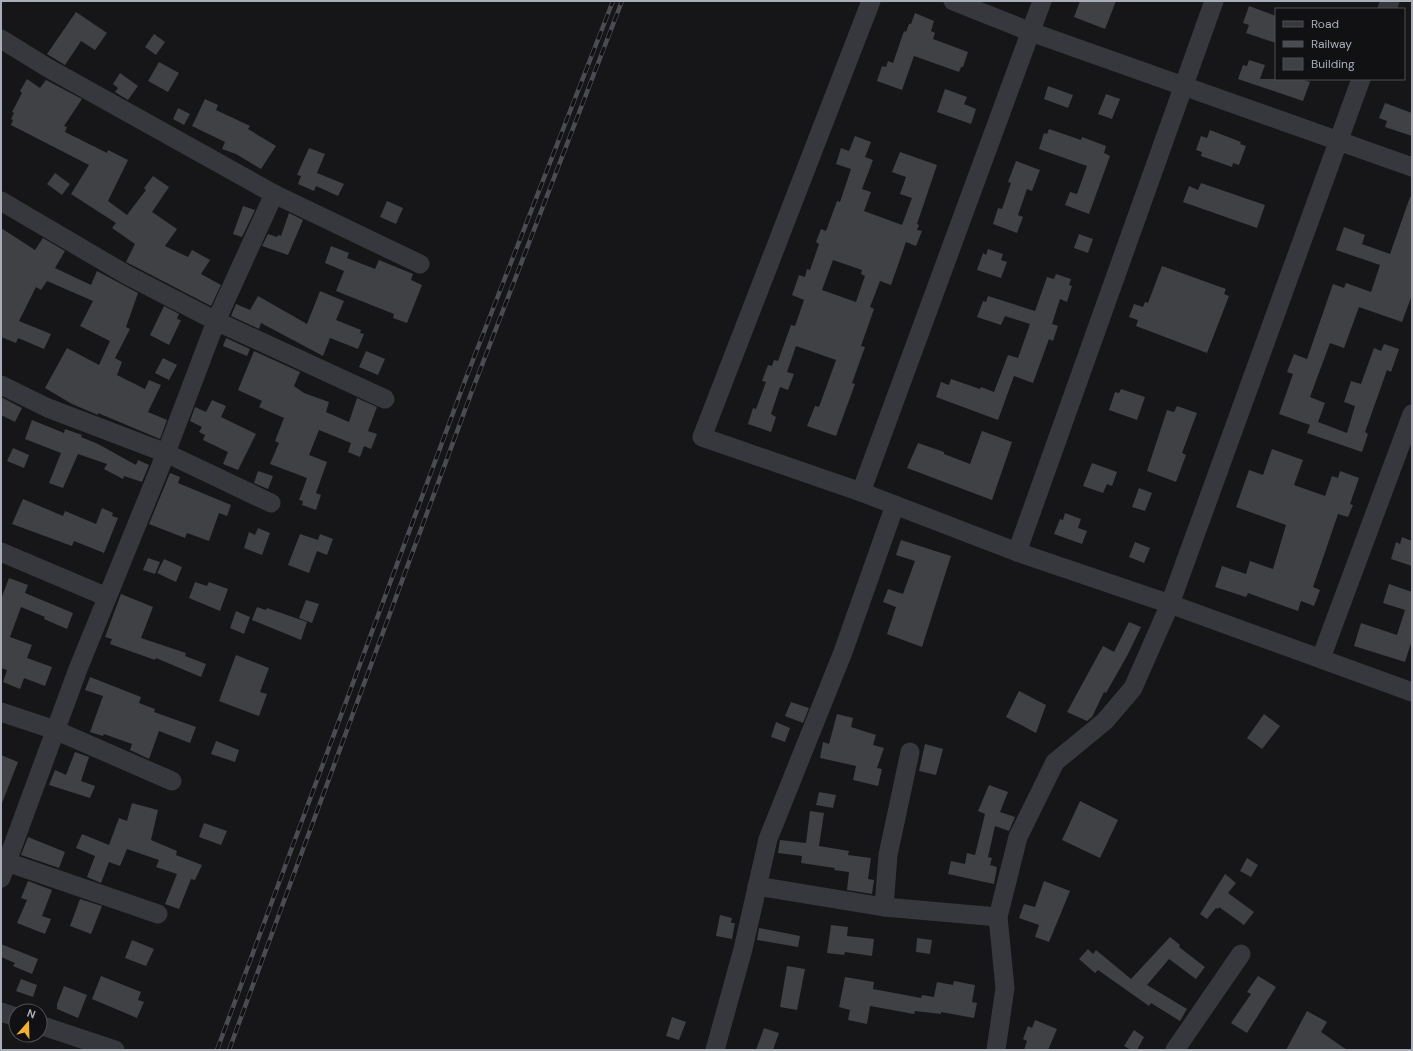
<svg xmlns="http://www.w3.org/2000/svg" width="1413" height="1051" viewBox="0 0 1413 1051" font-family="'DM Sans',sans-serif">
	<rect width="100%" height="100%" fill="#161618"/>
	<g fill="#404145" fill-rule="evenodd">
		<polygon points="1080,1 1116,1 1105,29 1074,17"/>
		<polygon points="1249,6 1276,16 1276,43 1246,33 1249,25 1243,23"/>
		<polygon points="76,12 107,33 95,50 81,41 65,65 47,54"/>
		<polygon points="915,13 934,21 931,31 935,33 933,39 968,52 963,67 961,67 959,72 914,56 902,90 877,81 882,66 886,67 888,61 893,63 904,31 906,32 909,24 911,24"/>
		<polygon points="154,34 165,42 156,55 145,47"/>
		<polygon points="1249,60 1265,65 1260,79 1300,79 1310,82 1303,101 1238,79 1243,65 1247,66"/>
		<polygon points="159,62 179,73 168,92 148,81"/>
		<polygon points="120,73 138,86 128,100 115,92 118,88 113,84"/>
		<polygon points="27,79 40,88 46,80 82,99 64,126 67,127 65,132 107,153 108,150 128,160 108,201 127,215 146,190 144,188 153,176 169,187 152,212 177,229 165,246 188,257 192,250 210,260 201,274 221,285 211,306 126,262 135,244 112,228 116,223 71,194 89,165 11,125 13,120 11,119 14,113 12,112 22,93 20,91"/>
		<polygon points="1048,86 1073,95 1068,108 1044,99"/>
		<polygon points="945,89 967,97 964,104 976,109 971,124 937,112"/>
		<polygon points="1106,94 1120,99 1112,119 1098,114"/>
		<polygon points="205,99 218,105 216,110 250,126 248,129 276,146 261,169 236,154 222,149 225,142 192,126"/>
		<polygon points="1385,103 1412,113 1412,136 1385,127 1387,121 1379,118"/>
		<polygon points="178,108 190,114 184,125 173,119"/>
		<polygon points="1049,129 1081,140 1082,137 1106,146 1104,153 1110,156 1089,214 1065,205 1070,192 1077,194 1087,166 1039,149 1044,133 1047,134"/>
		<polygon points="1210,130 1241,142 1240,144 1246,146 1239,165 1233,163 1232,167 1201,156 1202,152 1196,150 1201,136 1207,138"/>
		<path d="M855,136L871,142L865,157L873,160L862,189L871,192L864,211L902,225L912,198L900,194L906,177L892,172L900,152L937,165L917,224L919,225L917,230L922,231L916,246L906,242L891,285L880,281L870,307L874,309L861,346L865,347L852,383L855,384L836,436L807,426L815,406L819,407L836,360L796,346L787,372L794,374L788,390L780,387L771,414L776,417L771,432L748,424L753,408L756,409L766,382L762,381L768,365L772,366L774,360L778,361L791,325L795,326L804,300L792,295L799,275L805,277L807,269L810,270L819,244L816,242L821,229L826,231L837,201L840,202L851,169L836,164L841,148L849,151ZM833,260L862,270L861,274L865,276L856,302L822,290Z"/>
		<polygon points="309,148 325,154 317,173 344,184 338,196 316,186 314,191 298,184 301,176 297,175"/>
		<polygon points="1016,161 1040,170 1032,191 1027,189 1018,215 1023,217 1017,233 993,224 998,208 1002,209 1011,183 1008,182"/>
		<polygon points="55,173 70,184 62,195 47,184"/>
		<polygon points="1201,183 1265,205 1257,228 1183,202 1189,186 1198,190"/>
		<polygon points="1410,197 1412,197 1412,295 1402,322 1359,307 1344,348 1330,343 1310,397 1325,403 1318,422 1347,433 1355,406 1344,402 1351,381 1361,384 1374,348 1381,351 1384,344 1399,349 1391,372 1387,370 1365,432 1368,434 1362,452 1307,433 1310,425 1279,414 1293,374 1287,372 1294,354 1307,359 1333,284 1344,288 1346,283 1371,292 1380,265 1336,250 1344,227 1365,235 1362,244 1390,254"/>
		<polygon points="387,201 403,208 396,224 380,217"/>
		<polygon points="243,206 255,210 242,237 233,234"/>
		<polygon points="289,213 303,220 288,255 262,246 268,234 277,237 278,235 281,236"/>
		<polygon points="1,228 35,250 43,238 65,251 55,268 91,285 97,271 138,293 126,327 130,329 115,358 122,362 117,375 145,389 149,380 161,385 148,412 167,420 160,439 98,413 98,415 72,404 45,388 67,348 99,365 110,341 80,326 93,301 47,281 41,290 36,287 19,321 51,334 44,349 18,338 16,343 1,337"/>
		<polygon points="1079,234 1093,239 1088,253 1074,248"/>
		<polygon points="331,246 349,253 347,258 375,269 379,260 413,274 411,280 422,285 407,323 393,318 394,314 336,291 344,271 325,263"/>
		<polygon points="988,249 1003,254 1001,260 1007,262 1001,278 977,270 983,253 986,255"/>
		<polygon points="1162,266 1226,289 1224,294 1229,296 1207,353 1136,326 1138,320 1129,317 1134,304 1143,307 1145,302 1148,303"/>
		<polygon points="1056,274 1071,279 1069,285 1072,286 1067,302 1060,299 1052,324 1058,326 1053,341 1049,339 1033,383 1014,376 998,420 936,397 941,382 949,385 951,379 980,389 981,387 994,392 1008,355 1018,358 1030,324 1005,316 1001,325 977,317 983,301 986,302 988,296 1035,311 1047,277 1054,279"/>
		<polygon points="320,291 344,301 336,320 361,330 360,333 364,334 358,349 330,338 323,356 261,323 259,329 231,316 236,304 250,310 258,296 307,324"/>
		<polygon points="164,306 179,314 177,319 181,320 169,345 150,335"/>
		<polygon points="226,338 250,349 247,356 223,346"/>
		<polygon points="254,351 300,372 294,386 304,393 329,402 326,412 349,422 357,398 377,407 368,431 377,434 371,449 364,446 360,457 348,452 351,443 319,430 309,455 327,462 316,493 321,495 316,510 302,505 303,501 299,500 307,478 270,464 279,443 275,441 284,418 259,407 262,401 238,390"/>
		<polygon points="366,351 385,359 378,375 359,367"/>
		<polygon points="163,358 177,365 169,380 155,373"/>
		<polygon points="1121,389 1145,397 1137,420 1109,410 1115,392 1119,393"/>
		<polygon points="1,397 22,408 15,422 1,415"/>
		<polygon points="212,400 226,406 221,417 256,434 238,470 223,464 228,452 203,440 205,435 199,432 202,427 190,421 195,407 206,412"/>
		<polygon points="1177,406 1197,413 1182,453 1186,455 1176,482 1147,471 1167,410 1174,412"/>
		<polygon points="32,420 64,433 65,429 82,435 81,437 98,444 136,465 138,460 149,465 142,482 124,476 123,479 104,469 107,464 78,454 63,488 49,483 61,453 25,439"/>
		<polygon points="982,431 1012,442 992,500 907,468 918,443 944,452 944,454 970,464"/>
		<polygon points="13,448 29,455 24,468 7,461"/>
		<polygon points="1272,449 1303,460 1294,485 1325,496 1332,476 1338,478 1340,471 1359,478 1350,504 1353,505 1348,517 1338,514 1323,558 1313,587 1320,590 1314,606 1301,601 1298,611 1248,593 1246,597 1215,587 1222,566 1246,574 1250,561 1273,569 1286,525 1236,507 1249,470 1263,475"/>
		<polygon points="1092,463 1117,472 1112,486 1107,484 1103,493 1083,486"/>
		<polygon points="258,471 273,476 268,489 254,483"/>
		<polygon points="170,473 180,477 178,483 231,505 227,516 219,513 209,541 187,533 185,538 149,524"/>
		<polygon points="1139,488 1152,493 1145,511 1132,507"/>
		<polygon points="23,499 63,516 65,511 96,524 102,508 113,513 112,516 118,518 104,553 74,541 72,546 12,524"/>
		<polygon points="1065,513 1081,519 1078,528 1087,531 1082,544 1054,534 1060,519 1063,520"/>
		<polygon points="258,528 270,533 262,555 244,548 249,532 255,535"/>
		<polygon points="300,534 318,540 320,534 333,539 327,555 317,551 309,573 288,565"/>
		<polygon points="1402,537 1412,541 1412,566 1391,559 1396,542 1400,544"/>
		<polygon points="901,540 951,556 922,647 887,634 896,607 883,602 888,589 903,594 915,561 896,555"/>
		<polygon points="1135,542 1150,548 1144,563 1129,557"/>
		<polygon points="148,558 160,562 155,574 143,570"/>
		<polygon points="164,559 182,567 176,582 157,573"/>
		<polygon points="9,578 28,585 25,593 73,613 67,629 44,619 45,617 21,607 10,637 32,645 27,658 52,667 45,686 24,678 20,689 3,682 7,670 1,668 1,599"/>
		<polygon points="195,582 207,586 209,582 228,589 220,611 189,598"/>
		<polygon points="1389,584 1412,592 1412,640 1405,662 1354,646 1361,623 1397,635 1405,610 1383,603"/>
		<polygon points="121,594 153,607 141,638 186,653 185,656 206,664 201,677 156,658 155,660 110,644 112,639 105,637"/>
		<polygon points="306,600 319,604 312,623 299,618"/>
		<polygon points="257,607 266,610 267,608 307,622 301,640 252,620"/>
		<polygon points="236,611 250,617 244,634 230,628"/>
		<polygon points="1129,622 1141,627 1128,654 1106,693 1104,692 1092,717 1087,721 1067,712 1103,646 1114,652"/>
		<polygon points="236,655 269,668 260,692 267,694 259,716 219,701"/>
		<polygon points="90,677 141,697 139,703 155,709 154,712 196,727 190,743 159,731 149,759 130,750 132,744 104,734 103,736 90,732 103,696 85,690"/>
		<polygon points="1019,691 1046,705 1036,733 1006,717"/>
		<polygon points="791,702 809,708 803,723 785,716"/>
		<polygon points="837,714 853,718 851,727 876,735 873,745 884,748 877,768 882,769 878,786 853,780 856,766 820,758 823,742 829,744"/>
		<polygon points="1264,714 1280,726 1262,749 1247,738"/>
		<polygon points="776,722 790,728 785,742 771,737"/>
		<polygon points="216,741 239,750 235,762 211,754"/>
		<polygon points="925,744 943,749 936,775 919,771"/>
		<polygon points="75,752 89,757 81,781 95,786 90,798 49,785 55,770 66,775"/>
		<polygon points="1,755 18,762 2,803 1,803"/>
		<polygon points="989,785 1008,792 1000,812 1015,817 1009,831 995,826 988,857 992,858 990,865 997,867 994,884 948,874 951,861 965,864 967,853 975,855 985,814 978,811"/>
		<polygon points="819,792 836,795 833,808 816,805"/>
		<polygon points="1080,801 1118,820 1100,858 1062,840"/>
		<polygon points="132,803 158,810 151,840 177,851 176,855 202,865 195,880 191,879 179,909 165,904 177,874 156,867 159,860 127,849 120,866 109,862 101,883 87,877 95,856 76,848 82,834 109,845 119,818 127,821"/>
		<polygon points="810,811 824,813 819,846 849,851 848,855 871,858 868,879 874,880 872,894 847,890 849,872 834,870 835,868 801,863 802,856 778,853 780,840 806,843"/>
		<polygon points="204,823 227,831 221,845 199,837"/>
		<polygon points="28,837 65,852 59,868 21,855"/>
		<polygon points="1247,858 1258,865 1251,877 1240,871"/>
		<polygon points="1225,874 1236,883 1228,893 1254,912 1244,925 1219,907 1218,909 1216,908 1207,919 1200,914"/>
		<polygon points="28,881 52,890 42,916 51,919 45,934 17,923 27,900 21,898"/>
		<polygon points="1044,881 1070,891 1049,942 1035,937 1039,925 1019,918 1024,904 1035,907"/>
		<polygon points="80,899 102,906 91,934 70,926"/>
		<polygon points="720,915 732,918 731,923 735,923 732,939 716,936"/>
		<polygon points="831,925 848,927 847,936 874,939 872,956 845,952 844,955 827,953"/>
		<polygon points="759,928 800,936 798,947 757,940"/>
		<polygon points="1170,937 1180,945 1179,947 1205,967 1196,979 1169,959 1147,985 1187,1009 1180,1021 1151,1003 1149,1006 1098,970 1095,973 1079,959 1088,949 1093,954 1096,950 1131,979"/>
		<polygon points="917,938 932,940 930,954 916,952"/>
		<polygon points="132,940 154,949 146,966 125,958"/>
		<polygon points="1,944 38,959 32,974 13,966 15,963 1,957"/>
		<polygon points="787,966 805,969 797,1010 780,1007"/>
		<polygon points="101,976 141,992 138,1000 144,1002 137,1018 92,999"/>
		<polygon points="1258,976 1276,987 1247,1033 1231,1023 1251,994 1247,992"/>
		<polygon points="845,977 874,982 873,989 921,998 922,995 934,997 937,982 953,985 954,981 975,985 972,1002 977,1003 974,1018 941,1012 941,1014 915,1011 914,1014 870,1006 867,1024 848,1020 850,1010 839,1007"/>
		<polygon points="21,979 37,985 33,997 16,991"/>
		<polygon points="64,986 87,995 78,1018 57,1009 57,1004"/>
		<polygon points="1307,1011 1327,1022 1321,1032 1347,1050 1286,1050"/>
		<polygon points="672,1017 686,1022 679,1040 666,1036"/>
		<polygon points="1035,1020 1057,1029 1048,1050 1024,1050 1027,1041 1023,1039 1028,1026 1032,1028"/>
		<polygon points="764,1028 779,1033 773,1050 756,1050"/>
		<polygon points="1134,1030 1144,1037 1137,1050 1131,1050 1124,1046"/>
	</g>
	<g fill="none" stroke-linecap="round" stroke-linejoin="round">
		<g stroke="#37383d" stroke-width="19">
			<polyline points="871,1 702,437 861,492 1017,552 1170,604 1412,692"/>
			<polyline points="953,1 1031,32 1412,167"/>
			<polyline points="1387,9 1390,1"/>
			<polyline points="1,39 48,68 274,194 420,264"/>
			<polyline points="1,201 127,275 216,321 385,399"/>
			<polyline points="1,385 48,408 166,453 271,503"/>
			<polyline points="861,492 1042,1"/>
			<polyline points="1,552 107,597"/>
			<polyline points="1017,552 1214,1"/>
			<polyline points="1321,658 1412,414"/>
			<polyline points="1,712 55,730 172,781"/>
			<polyline points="1,860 158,914"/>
			<polyline points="1,878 78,669 166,453 216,321 274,194"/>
			<polyline points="757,886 884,907 998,917"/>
			<polyline points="884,907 888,855 910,752"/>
			<polyline points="1,1012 16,1017"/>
			<polyline points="40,1025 115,1050"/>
			<polyline points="715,1050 743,949 768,839 843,652 895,505"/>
			<polyline points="996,1050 1005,988 998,917 1018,837 1055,762 1105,721 1133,688 1170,604 1361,79"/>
			<polyline points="1175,1050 1241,954"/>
		</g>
		<defs>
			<g id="rail">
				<polyline points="217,1050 466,378 613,1"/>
				<polyline points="229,1050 472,391 622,1"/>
			</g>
		</defs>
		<use href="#rail" stroke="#4a4c52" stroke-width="4.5"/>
		<use href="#rail" stroke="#111113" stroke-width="3" stroke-dasharray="9" stroke-linecap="butt"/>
	</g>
	<rect width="1413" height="1051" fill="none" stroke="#a8adb8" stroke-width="4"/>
	<rect x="1275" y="8" width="130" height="72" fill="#111113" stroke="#4d4f55"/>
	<rect x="1283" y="21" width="20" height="6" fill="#37383d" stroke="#4d4f55"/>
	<text x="1311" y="28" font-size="12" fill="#a8adb8">Road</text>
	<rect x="1283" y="41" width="20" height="6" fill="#4a4c52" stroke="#4d4f55"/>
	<text x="1311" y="48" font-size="12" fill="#a8adb8">Railway</text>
	<rect x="1283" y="58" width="20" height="12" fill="#404145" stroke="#4d4f55"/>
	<text x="1311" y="68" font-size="12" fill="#a8adb8">Building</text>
	<g transform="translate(28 1023) rotate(20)"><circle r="19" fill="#111113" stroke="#4d4f55"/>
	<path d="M0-3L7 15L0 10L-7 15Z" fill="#f2b134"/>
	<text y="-6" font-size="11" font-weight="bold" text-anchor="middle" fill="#a8adb8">N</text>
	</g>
</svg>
